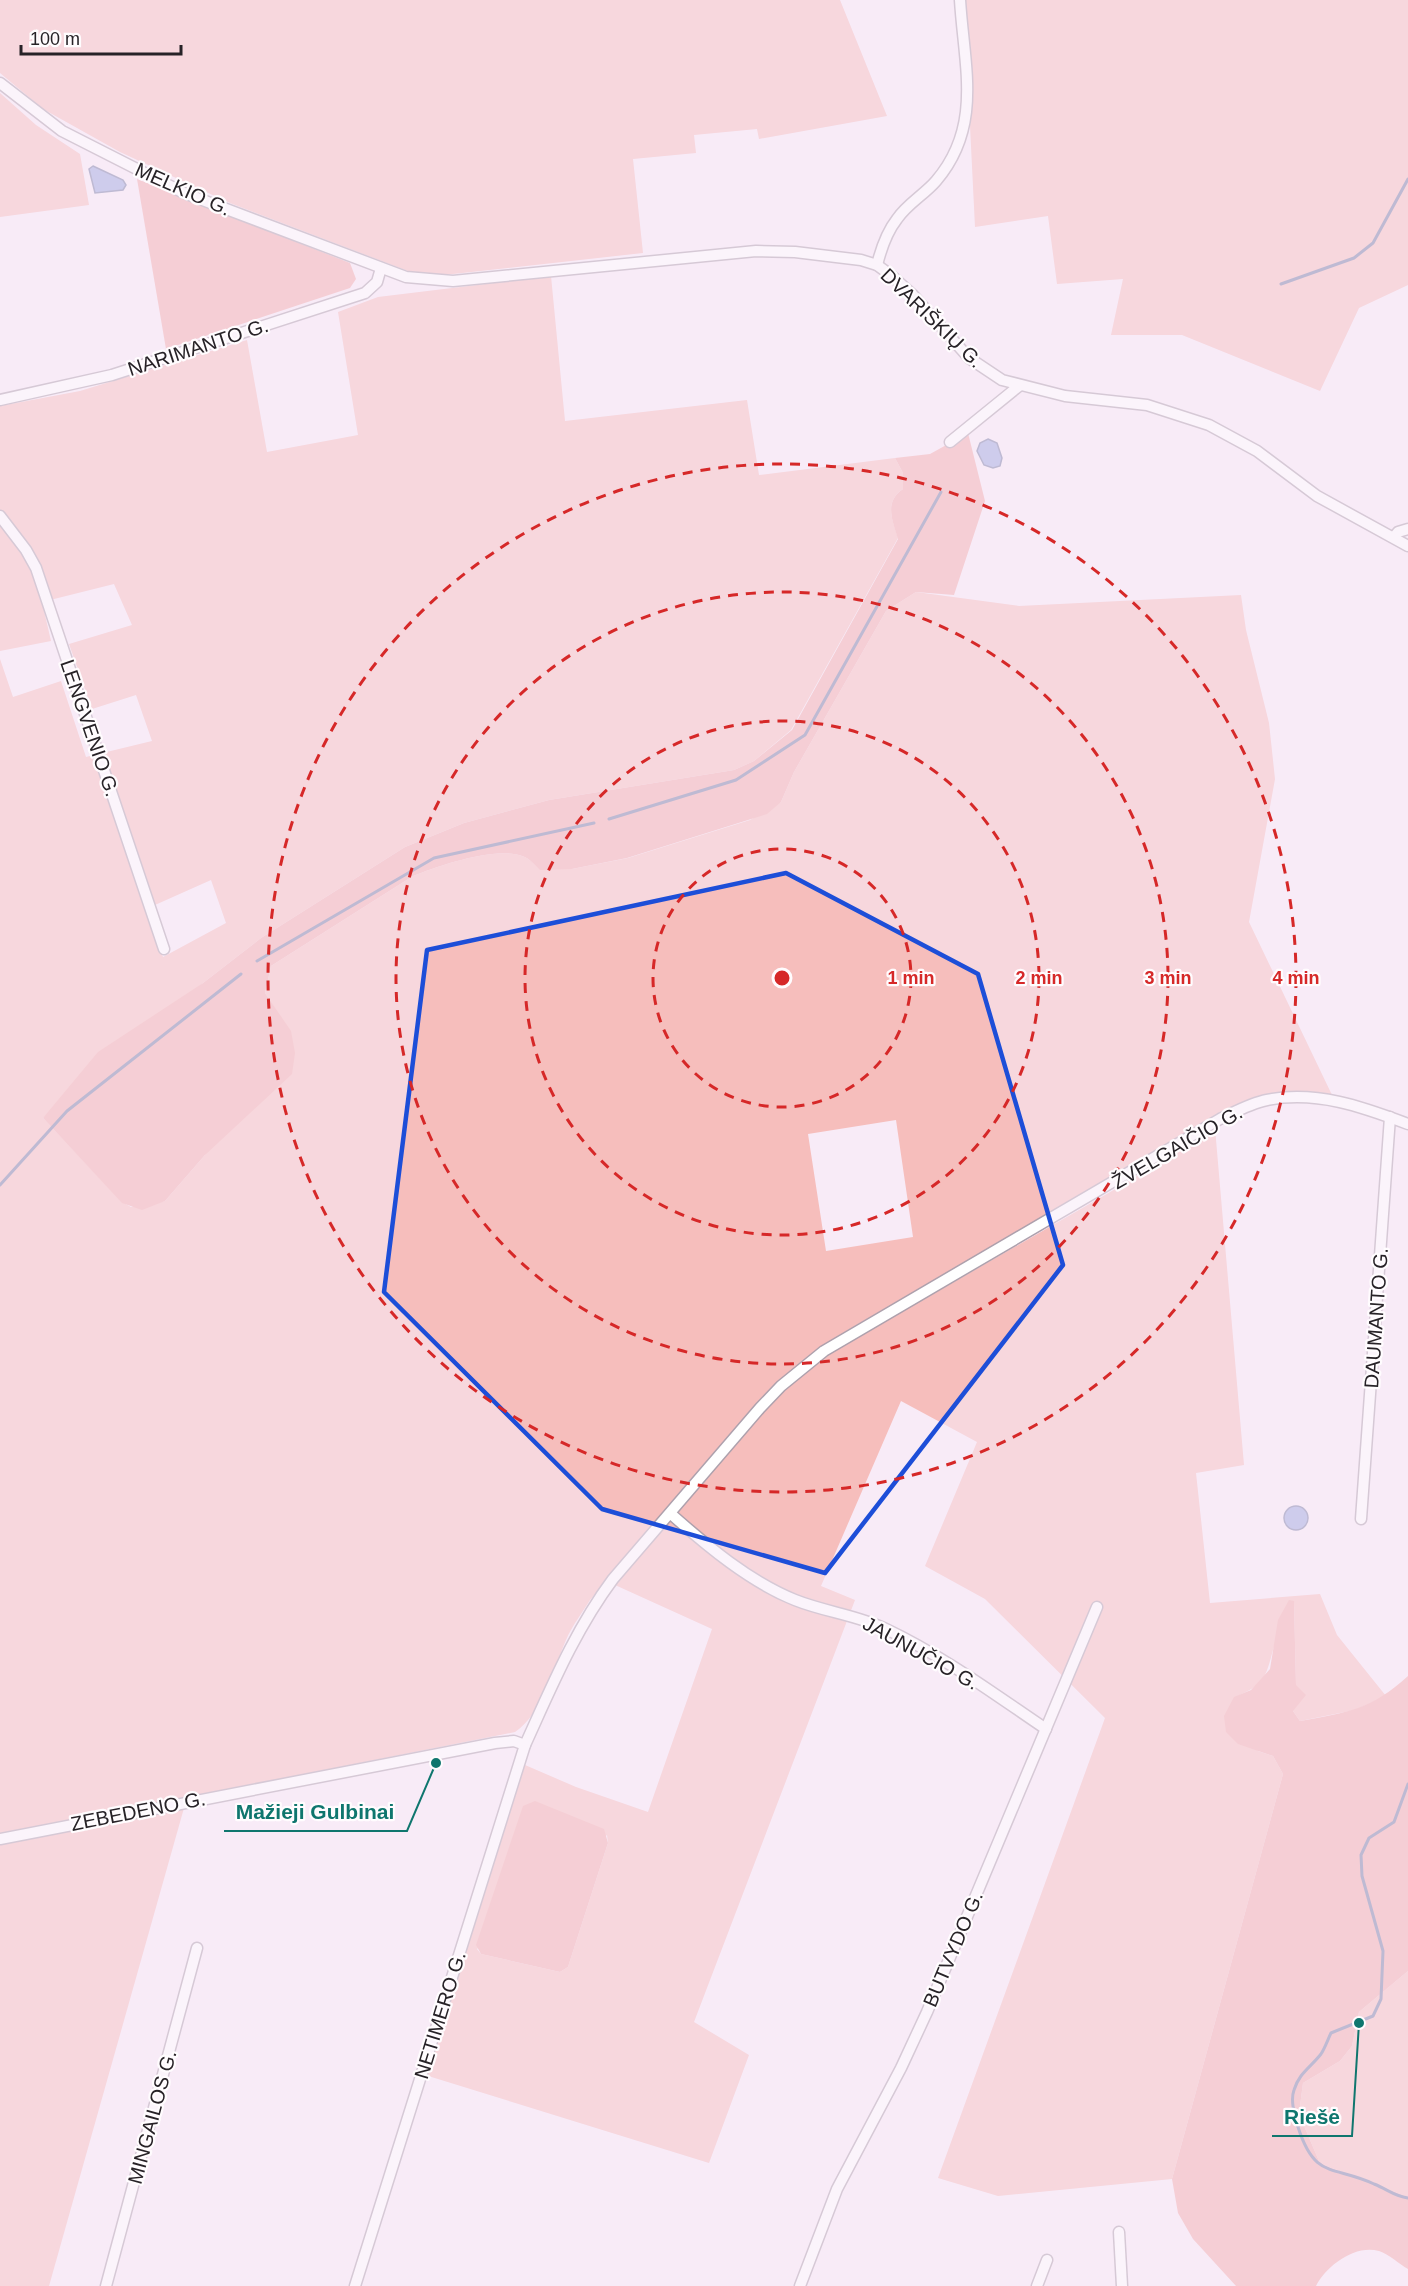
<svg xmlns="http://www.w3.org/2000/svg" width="1408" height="2286" viewBox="0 0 1408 2286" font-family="Arial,sans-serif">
	<rect width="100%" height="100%" fill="#f8ebf7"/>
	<g fill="#f6bebc" fill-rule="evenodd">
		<polygon points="0,0 840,0 887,116 759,139 757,129 694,135 696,153 633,159 643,253 444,275 413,273 230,203 120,152 43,109 0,73"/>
		<polygon points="963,0 1408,0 1408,285 1359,308 1320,391 1182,335 1111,335 1123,279 1057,284 1048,216 975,227 970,126 972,86"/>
		<polygon points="0,93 36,125 80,154 89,205 0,217"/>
		<path d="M551,276L565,421L747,400L759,475L895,458L903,473V489C884,502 892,519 898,538L791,730L754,761L734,770L549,800L464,823L405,847L261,938L203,983L43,1118L122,1202L131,1207L165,1201L205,1155L276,1010L265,993L271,966L413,876C439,866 495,846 522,856C529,858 535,865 540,869H572L628,858L750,820L781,802L794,772L886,611L916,592L1019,606L1241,595L1246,630L1269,723L1275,779L1249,922L1332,1095C1293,1093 1267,1093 1230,1108L848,1330L820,1348L767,1392L590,1600C582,1613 572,1626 566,1640C553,1670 543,1713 515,1732L0,1835V659L13,697L61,681L86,757L152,741L136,695L92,709L69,644L132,625L114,584L42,602L51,641L0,651V406L80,391L247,340L267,452L358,435L338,312L378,297ZM211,880L226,923L163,957L146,909ZM896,1120L913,1237L826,1251L808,1134Z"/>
		<path d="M1215,1128L1244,1465L1196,1473L1210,1603L1320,1594L1337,1635L1386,1696L1355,1710L1300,1721L1293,1711L1296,1685L1294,1602C1287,1617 1278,1633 1273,1650C1265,1680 1264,1684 1234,1698L1258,1751L1273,1756L1283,1774L1172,2179L998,2196L938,2178L1105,1718L985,1599L925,1566L977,1442L901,1401L821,1586L855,1600L694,2022L749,2055L709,2163L425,2075L525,1765L576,1787L648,1812L712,1629L615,1585L630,1566C691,1498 754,1409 827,1355L1124,1184ZM607,1835L608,1843L568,1967L560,1972L481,1954L477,1949Z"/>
		<polygon points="184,1808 49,2286 0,2286 0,1844"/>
		<polygon points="1408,1971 1408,2197 1326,2166 1319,2161 1299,2114 1303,2083 1340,2061 1352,2046 1359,2012"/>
	</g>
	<g fill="#f1acaa">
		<polygon points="137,179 350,263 356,279 350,288 166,349"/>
		<path d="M968,433L985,501L954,595L916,592L886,611L794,772L781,802L767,814L627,858L572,869L540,870C535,865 529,858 522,856C495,846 439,866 413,876L271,966L265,993L291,1031L295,1053L292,1074L205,1155L165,1201L142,1210L122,1203L43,1118L98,1052L203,983L261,938L405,847L464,823L549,800L734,770L754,761L792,730L898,539C892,519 884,502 903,489V473L895,458L930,454Z"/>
		<path d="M1289,1600L1294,1601L1296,1685L1306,1695L1293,1711L1300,1721C1348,1712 1371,1710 1408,1676V1971L1359,2012L1352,2046L1340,2061L1303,2083L1299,2114L1319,2161L1326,2166L1408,2197V2269C1399,2264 1389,2254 1379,2251C1355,2244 1326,2266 1316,2286H1236L1193,2239L1178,2213L1172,2179L1283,1774L1273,1756L1238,1744L1226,1732L1224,1716L1234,1697L1251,1690L1270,1669L1278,1620Z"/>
		<polygon points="535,1801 604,1829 608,1843 568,1967 560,1972 481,1954 476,1945 523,1806"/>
	</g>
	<g fill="#9ca6dd" stroke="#797ea6" stroke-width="1.5">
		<polygon points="93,166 123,180 126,185 123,190 95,193 89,169"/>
		<polygon points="988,439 997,443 1002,458 1000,466 993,468 984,465 977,451 980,443"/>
		<circle cx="1296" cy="1518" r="12"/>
	</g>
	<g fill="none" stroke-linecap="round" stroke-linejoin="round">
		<g stroke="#797ea6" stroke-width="3">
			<polyline points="1281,284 1354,258 1373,243 1408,179"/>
			<polyline points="609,819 736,780 805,735 941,492"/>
			<polyline points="257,961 434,858 594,823"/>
			<polyline points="0,1185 67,1111 241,974"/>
			<path d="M1408,1784L1394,1822L1369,1838L1361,1855L1362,1876L1383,1951L1381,1999L1373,2016L1331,2033C1328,2039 1325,2048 1321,2054C1311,2067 1299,2073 1294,2090C1290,2101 1295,2116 1298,2127C1315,2180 1333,2165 1374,2184C1387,2189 1394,2196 1408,2198"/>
		</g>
		<defs>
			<g id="minor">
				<polyline points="0,83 62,131 184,193 406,277 453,281 756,251 795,252 861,260 877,265 892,276 913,295 969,358 1002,380 1065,396 1147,405 1209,425 1257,451 1317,496 1408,546"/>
				<path d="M877,265C881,249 886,233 897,219C907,204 925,194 936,181C983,126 964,66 960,0"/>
				<polyline points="0,400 112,375 365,293 377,282 381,268"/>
				<polyline points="950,442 1019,386"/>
				<polyline points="0,516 26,550 36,568 164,949"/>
				<polyline points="1394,537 1398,532 1408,529"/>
				<path d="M671,1514C707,1546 750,1582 795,1600C825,1612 857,1615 886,1629C943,1656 994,1694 1046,1729"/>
				<polyline points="1361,1519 1390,1117"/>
				<polyline points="0,1839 495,1743 514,1741 525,1745"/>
				<polyline points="1119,2232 1122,2286"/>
				<polyline points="106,2286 197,1948"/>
				<path d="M355,2286L525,1745C551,1688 575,1630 613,1579L760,1408L781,1386L824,1351L1220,1119C1235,1112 1251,1103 1267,1100C1316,1090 1363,1107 1408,1124"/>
				<polyline points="800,2286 837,2189 901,2068 927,2012 1097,1607"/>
				<polyline points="1037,2286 1047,2260"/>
			</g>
		</defs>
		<use href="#minor" stroke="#aea1ad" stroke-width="13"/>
		<use href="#minor" stroke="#fff" stroke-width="10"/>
	</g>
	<path d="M0 0H1408V2286H0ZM786,873L978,974L1063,1265L825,1573L602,1509L384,1292L427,950Z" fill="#f8ebf7" fill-opacity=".55" fill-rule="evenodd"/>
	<path fill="none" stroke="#1d4ed8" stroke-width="4.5" stroke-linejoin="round" d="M786,873L978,974L1063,1265L825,1573L602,1509L384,1292L427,950Z"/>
	<g fill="none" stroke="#d62828" stroke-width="3" stroke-dasharray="10 8">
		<circle cx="782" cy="978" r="129"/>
		<circle cx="782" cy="978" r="257"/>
		<circle cx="782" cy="978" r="386"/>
		<circle cx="782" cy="978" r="514"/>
	</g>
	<g text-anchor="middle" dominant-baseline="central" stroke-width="4.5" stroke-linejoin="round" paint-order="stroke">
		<g font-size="20" fill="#272227" stroke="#fffcfe">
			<text transform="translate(183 189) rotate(24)">MELKIO G.</text>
			<text transform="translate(932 318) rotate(44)">DVARIŠKIŲ G.</text>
			<text transform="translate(198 347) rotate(-18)">NARIMANTO G.</text>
			<text transform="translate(90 728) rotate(71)">LENGVENIO G.</text>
			<text transform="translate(1177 1147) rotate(-30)">ŽVELGAIČIO G.</text>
			<text transform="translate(1376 1318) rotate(-86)">DAUMANTO G.</text>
			<text transform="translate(921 1653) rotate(29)">JAUNUČIO G.</text>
			<text transform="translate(138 1811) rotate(-11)">ZEBEDENO G.</text>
			<text transform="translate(953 1949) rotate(-67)">BUTVYDO G.</text>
			<text transform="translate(440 2015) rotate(-73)">NETIMERO G.</text>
			<text transform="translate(152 2117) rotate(-75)">MINGAILOS G.</text>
		</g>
	</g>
	<circle cx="782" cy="978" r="9" fill="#d62828" stroke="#fffcfe" stroke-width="3"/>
	<g font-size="18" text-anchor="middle" font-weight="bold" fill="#d62828" stroke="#fffcfe" stroke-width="4.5" stroke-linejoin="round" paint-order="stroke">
		<text x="911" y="984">1 min</text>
		<text x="1039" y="984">2 min</text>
		<text x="1168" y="984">3 min</text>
		<text x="1296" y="984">4 min</text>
	</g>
	<path fill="none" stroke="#0f766e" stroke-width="2" d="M436 1763L407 1831H224M1359 2023L1352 2136H1272"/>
	<g fill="#0f766e" stroke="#fffcfe" stroke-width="2">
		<circle cx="436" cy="1763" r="6"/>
		<circle cx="1359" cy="2023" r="6"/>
	</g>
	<g font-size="21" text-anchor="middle" font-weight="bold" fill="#0f766e" stroke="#fffcfe" stroke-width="4.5" stroke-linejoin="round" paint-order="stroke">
		<text x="315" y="1819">Mažieji Gulbinai</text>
		<text x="1312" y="2124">Riešė</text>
	</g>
	<path d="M21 45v9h160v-9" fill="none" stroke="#272227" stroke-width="3"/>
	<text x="30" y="45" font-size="18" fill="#272227" stroke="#fffcfe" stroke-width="4.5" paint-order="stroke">100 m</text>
</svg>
